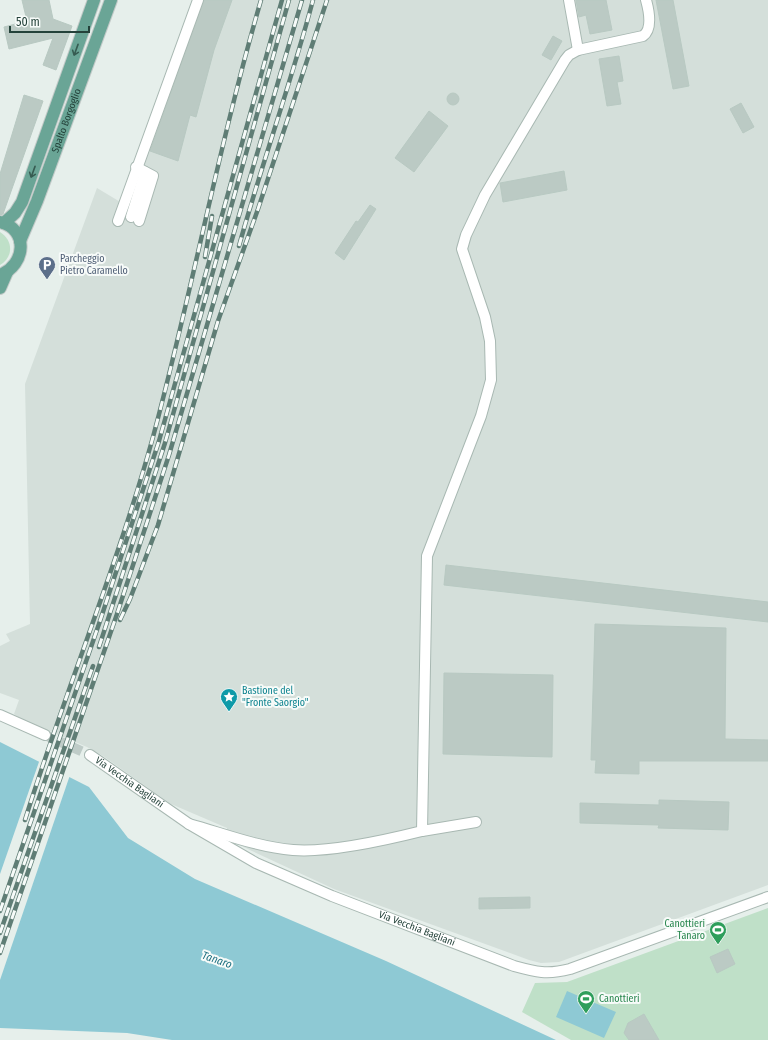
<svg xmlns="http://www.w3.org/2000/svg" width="768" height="1040" viewBox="0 0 768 1040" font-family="'Fira Sans Condensed',sans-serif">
	<rect width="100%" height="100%" fill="#e6efeb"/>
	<polygon fill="#d4dfda" points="204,0 768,0 768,885 559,962 541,963 529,960 334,889 252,851 227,839 227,828 171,804 103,756 87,747 23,720 14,714 19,700 0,693 0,646 10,641 6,634 30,624 25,384 97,188 122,203 150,150"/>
	<g fill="#bfe0c8">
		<path d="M0,232C13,240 14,257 0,265Z"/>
		<polygon points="768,908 768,1040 571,1040 522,1012 535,983 567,982"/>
	</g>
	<g fill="#8ec9d4">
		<polygon points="0,742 89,787 128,838 195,879 386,961 556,1040 172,1040 127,1033 0,1028"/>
		<polygon points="567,991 616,1012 604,1038 556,1017"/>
	</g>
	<polygon fill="#e6efeb" points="40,759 70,775 0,980 0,874"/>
	<g fill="#bbcac4" stroke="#b8c9c2">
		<polygon points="22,0 49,0 53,19 72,26 56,70 43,65 53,38 9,49 4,27 27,21"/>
		<polygon points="204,0 232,0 214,50 196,117 190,115 178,161 150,151"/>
		<polygon points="576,0 606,0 612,30 590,34 586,15 579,17"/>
		<polygon points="656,0 673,0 689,86 673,89"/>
		<polygon points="553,36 562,41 551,60 542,55"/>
		<polygon points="619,56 623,81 617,82 621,104 607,106 599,59"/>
		<circle cx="453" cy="99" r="6"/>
		<polygon points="24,95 43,101 3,214 0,215 0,174"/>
		<polygon points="741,103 754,127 743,133 730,109"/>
		<polygon points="429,111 448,126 414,172 395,158"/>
		<polygon points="564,171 567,190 503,202 500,183"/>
		<polygon points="370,205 376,209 344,260 335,253 356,221 358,222"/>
		<polygon points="446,565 768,602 768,622 444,585"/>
		<polygon points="595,624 726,628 725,739 768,740 768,761 639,761 639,774 595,773 596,760 591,760"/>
		<polygon points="444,673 553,675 552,757 443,754"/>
		<polygon points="659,800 729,802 728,830 658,828 659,825 580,823 580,803 659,805"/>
		<polygon points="530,897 530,908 479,909 479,898"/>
		<polygon points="728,949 735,964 717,973 710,957"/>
		<polygon points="644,1014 659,1040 629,1040 624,1033 628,1023"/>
	</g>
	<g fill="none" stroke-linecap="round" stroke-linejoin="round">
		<polyline stroke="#bfccc8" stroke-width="10" stroke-dasharray="10 5" stroke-linecap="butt" points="45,735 90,755"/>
		<defs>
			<g id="minor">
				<polyline points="569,0 578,50"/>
				<polyline points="136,167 153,176 139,221"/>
				<polyline points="131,217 145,172"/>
				<polyline points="118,221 198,0"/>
				<polyline points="0,715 45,735"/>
				<path id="s1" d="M90,755L189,824L256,863L332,896L514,966C536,972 547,975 570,969L768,897"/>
				<path d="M189,824C222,833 257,847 293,850C329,853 386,840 422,831L427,556L481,416L491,380L490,341L485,317L462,249L466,235L485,195L565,60L569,55L578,50L643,36C653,29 649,11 646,0"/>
				<polyline points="422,831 476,822"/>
			</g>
			<g id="major">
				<path d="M0,222C29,229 26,265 0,275"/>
				<polyline points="4,223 15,213 22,202 94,0"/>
				<path id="s2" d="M20,241L37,201L111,0"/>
				<polyline points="0,288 7,272"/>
			</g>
		</defs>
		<use href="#minor" stroke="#a8b8b2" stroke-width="12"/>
		<use href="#major" stroke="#c2cac8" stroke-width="14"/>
		<use href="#minor" stroke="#fff" stroke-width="10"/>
		<use href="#major" stroke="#6aa596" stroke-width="12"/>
		<defs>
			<g id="rail">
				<path d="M239,246C262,163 291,83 313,0"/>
				<polyline points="205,257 212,216"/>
				<polyline points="120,620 130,599 158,525 218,321 258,209 327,0"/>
				<polyline points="99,647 165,443 289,0"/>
				<path d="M25,820C65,692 117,567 153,437C192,292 219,144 261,0"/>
				<polyline points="0,911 100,621 159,441 282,0"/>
				<polyline points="0,933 93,666"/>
				<polyline points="0,953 117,614 169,455 302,0"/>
			</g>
		</defs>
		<use href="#rail" stroke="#5f7d75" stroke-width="4.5"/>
		<use href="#rail" stroke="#f7fbf9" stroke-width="3" stroke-dasharray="9" stroke-linecap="butt"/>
	</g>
	<defs><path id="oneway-shaft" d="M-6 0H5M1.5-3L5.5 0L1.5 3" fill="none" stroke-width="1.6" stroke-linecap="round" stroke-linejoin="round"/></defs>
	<g stroke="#365b51">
		<use href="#oneway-shaft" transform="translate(76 50) rotate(110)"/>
		<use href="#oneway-shaft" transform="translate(33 172) rotate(110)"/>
	</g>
	<defs>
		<symbol id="parking-pin" viewBox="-11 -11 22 30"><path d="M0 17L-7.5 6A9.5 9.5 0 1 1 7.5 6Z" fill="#5c6f8a" stroke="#f7fbf9"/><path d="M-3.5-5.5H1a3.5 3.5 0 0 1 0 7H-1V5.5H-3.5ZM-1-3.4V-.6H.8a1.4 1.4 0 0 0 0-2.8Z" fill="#fff"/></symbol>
		<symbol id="sight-pin" viewBox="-11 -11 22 30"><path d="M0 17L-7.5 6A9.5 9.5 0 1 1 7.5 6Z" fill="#0f9aa8" stroke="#f7fbf9"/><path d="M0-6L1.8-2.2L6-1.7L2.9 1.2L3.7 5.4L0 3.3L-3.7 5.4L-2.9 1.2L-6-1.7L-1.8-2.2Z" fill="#fff"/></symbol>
		<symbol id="stadium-pin" viewBox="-11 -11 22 30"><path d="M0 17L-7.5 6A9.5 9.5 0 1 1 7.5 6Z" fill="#2e9e5b" stroke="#f7fbf9"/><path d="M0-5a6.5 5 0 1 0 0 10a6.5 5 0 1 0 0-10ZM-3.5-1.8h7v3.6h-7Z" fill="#fff"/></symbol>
	</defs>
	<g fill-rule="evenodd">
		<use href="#parking-pin" x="37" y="255" width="20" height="27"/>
		<use href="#sight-pin" x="219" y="687" width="20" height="27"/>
		<use href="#stadium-pin" x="708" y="920" width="20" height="27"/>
		<use href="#stadium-pin" x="576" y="989" width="20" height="27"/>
	</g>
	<g text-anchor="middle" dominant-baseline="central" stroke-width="4" stroke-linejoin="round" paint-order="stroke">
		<g font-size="10" fill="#24423a" stroke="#f7fbf9">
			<text stroke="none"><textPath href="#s2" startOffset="129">Spalto Borgoglio</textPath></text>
			<text stroke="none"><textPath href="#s1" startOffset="48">Via Vecchia Bagliani</textPath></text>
			<text stroke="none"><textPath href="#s1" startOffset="372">Via Vecchia Bagliani</textPath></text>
		</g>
		<g font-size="10" fill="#4e5e75" stroke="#f7fbf9" text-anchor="start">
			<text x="60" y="259">Parcheggio<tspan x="60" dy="12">Pietro Caramello</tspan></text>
		</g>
		<g font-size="10" fill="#0d838f" stroke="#f7fbf9" text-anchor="start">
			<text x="242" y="691">Bastione del<tspan x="242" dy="12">"Fronte Saorgio"</tspan></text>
		</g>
		<g font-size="10" fill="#27864d" stroke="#f7fbf9" text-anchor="end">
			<text x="705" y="924">Canottieri<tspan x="705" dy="12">Tanaro</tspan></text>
			<text x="599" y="999" text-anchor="start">Canottieri</text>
		</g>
		<g font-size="11" font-style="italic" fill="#1c6f80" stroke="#f7fbf9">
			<text transform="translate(217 960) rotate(19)">Tanaro</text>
		</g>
	</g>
	<path d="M10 26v6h79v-6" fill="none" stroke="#24423a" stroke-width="2"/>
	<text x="16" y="26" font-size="12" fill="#24423a" stroke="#f7fbf9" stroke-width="3" paint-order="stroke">50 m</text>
</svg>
